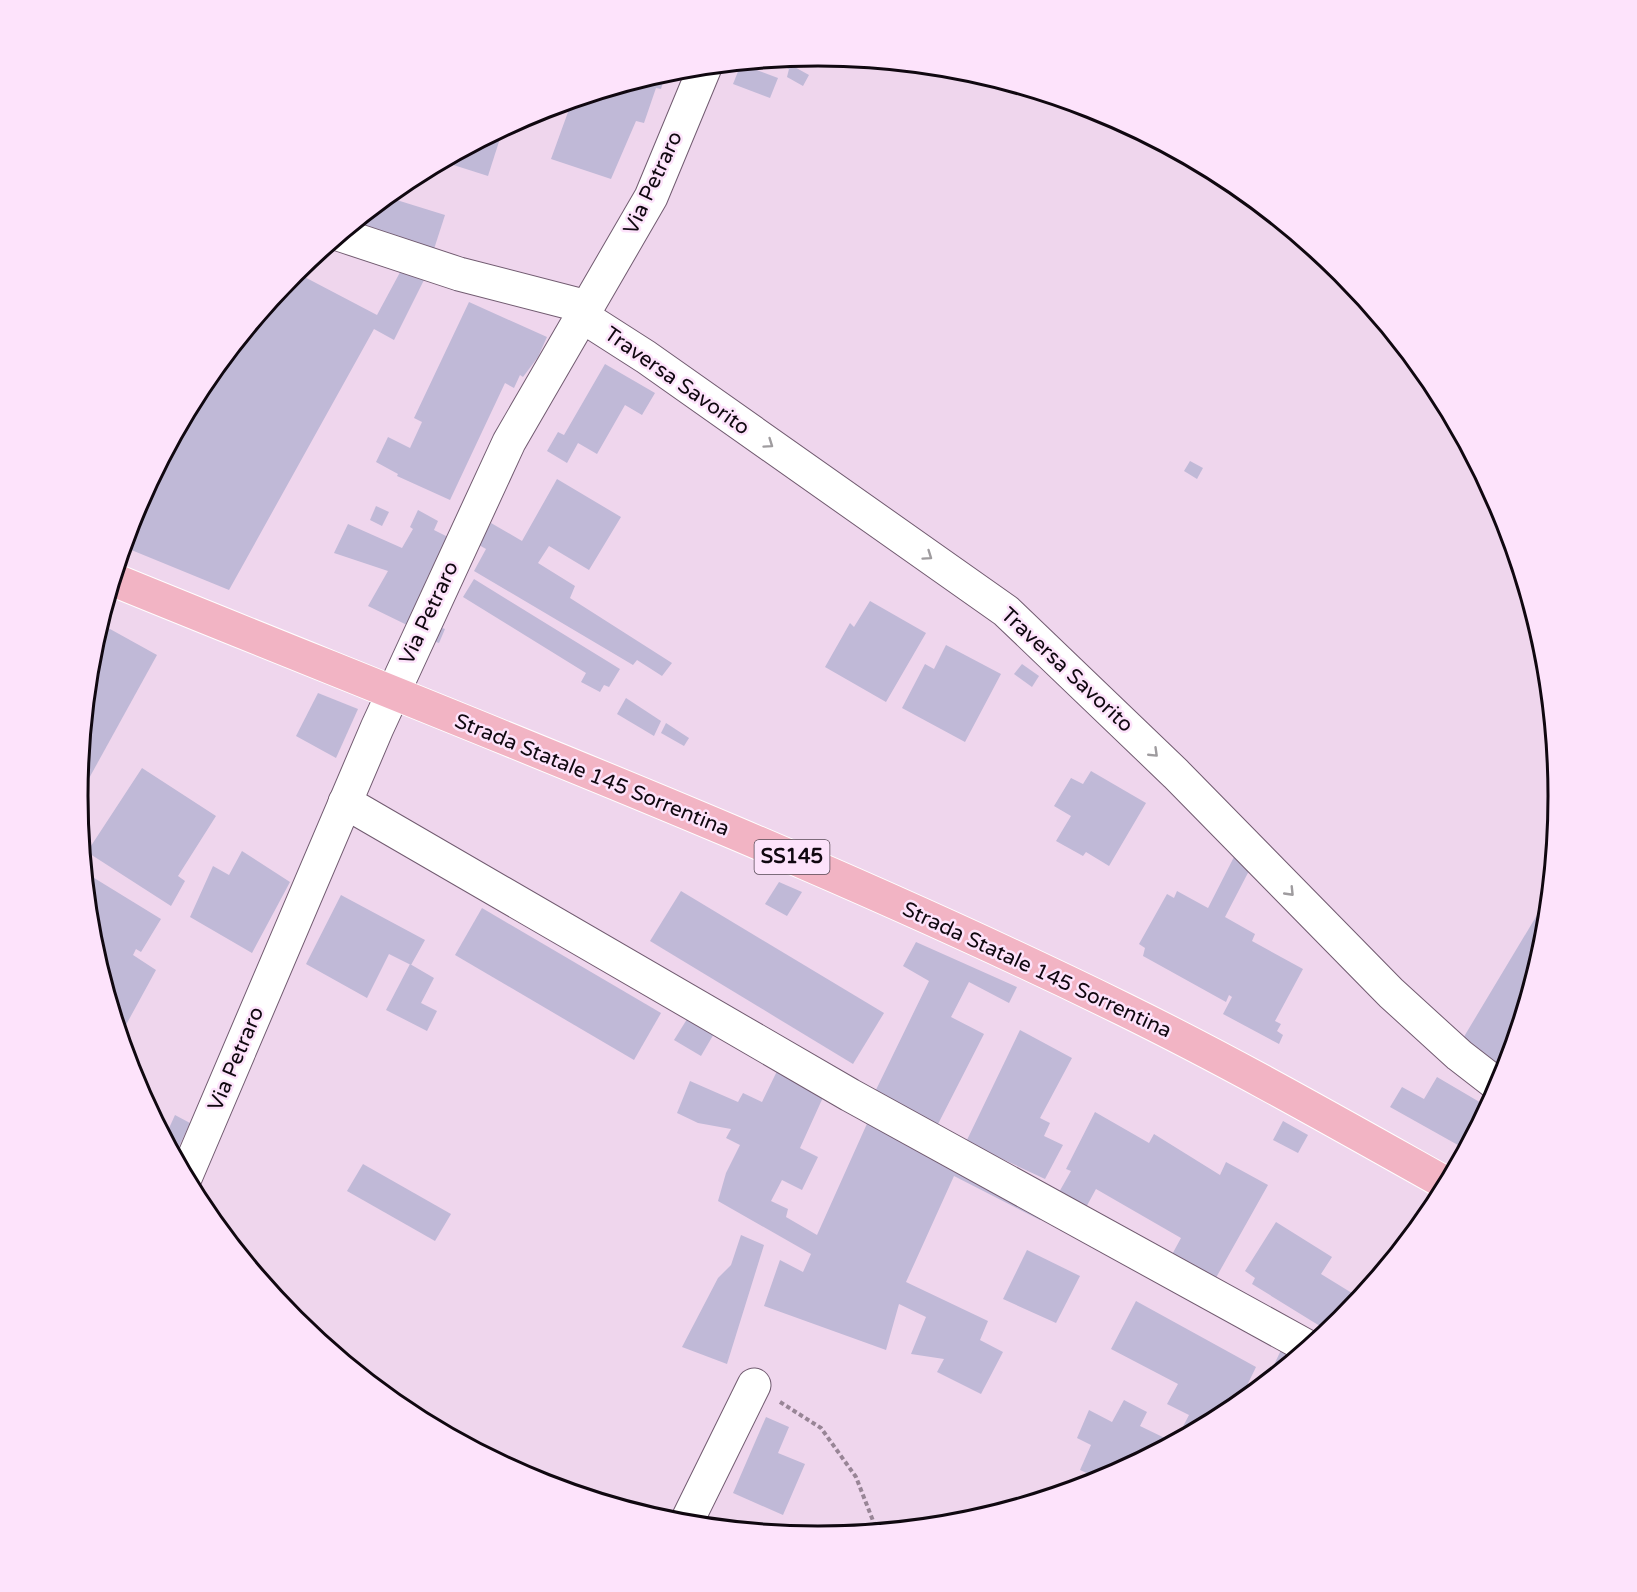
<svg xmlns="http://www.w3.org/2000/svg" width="1637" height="1592" viewBox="0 0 1637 1592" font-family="'Varela Round',sans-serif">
	<rect width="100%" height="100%" fill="#efd6ed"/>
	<g fill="#c0b9d7">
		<polygon points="795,58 791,65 809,75 803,86 787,77 789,69 770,60"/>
		<polygon points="741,64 778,78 770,98 733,84"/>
		<polygon points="659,74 665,76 661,89 656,88 644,123 636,121 611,179 551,159 572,101"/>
		<polygon points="503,129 488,176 444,162 444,160"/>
		<polygon points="1185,157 1230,180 1280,221 1278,224 1183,159"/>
		<polygon points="387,197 445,215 434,249 355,223"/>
		<polygon points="405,263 427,274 394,340 374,329 229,590 124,547 135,512 203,384 295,272 377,315"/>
		<polygon points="469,302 547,337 538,357 523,377 520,375 514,388 505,383 450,500 397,476 398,474 376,462 388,437 410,448 422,422 414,418"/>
		<polygon points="605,364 655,393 642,415 625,405 597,454 578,443 567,463 547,451 558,432 564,435"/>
		<polygon points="1190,461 1203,468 1197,479 1184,471"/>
		<polygon points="557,479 621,517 589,570 549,546 538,563 575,586 570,598 672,663 662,676 637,660 633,665 474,571 486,549 479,545 491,523 522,541"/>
		<polygon points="376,506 389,512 382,526 370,520"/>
		<polygon points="418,510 438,521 434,530 448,537 426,580 431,583 407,625 368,606 388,571 334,553 348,524 402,548 413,529 410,527"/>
		<polygon points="474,579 620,669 609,687 604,685 600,692 581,682 586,673 463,597"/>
		<polygon points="870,601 926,633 886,702 825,667 850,623 854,627"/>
		<polygon points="101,624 157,655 87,782 80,778 92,651"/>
		<polygon points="437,626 445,629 439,643 430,640"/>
		<polygon points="946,645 1001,674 965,742 902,708 925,664 934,669"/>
		<polygon points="1022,664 1039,676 1032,687 1014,674"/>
		<polygon points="318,693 358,709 336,758 296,736"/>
		<polygon points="626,698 661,721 654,736 617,714"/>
		<polygon points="666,723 689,738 684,746 661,733"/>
		<polygon points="1555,757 1557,774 1547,767"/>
		<polygon points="142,768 216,816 178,876 185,881 171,906 87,852"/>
		<polygon points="1091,771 1146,803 1109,866 1086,852 1083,856 1056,841 1071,816 1054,806 1071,778 1083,784"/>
		<polygon points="242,851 290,882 252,953 190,917 213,866 229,875"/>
		<polygon points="1234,857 1251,867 1225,917 1255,934 1252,941 1303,969 1275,1021 1281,1024 1277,1031 1283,1035 1279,1044 1223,1014 1232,997 1229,995 1226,1002 1143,956 1145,948 1139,944 1167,894 1174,898 1177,891 1208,908"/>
		<polygon points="86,873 161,919 141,952 136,949 133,955 156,970 121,1034 96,952 98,947 92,940"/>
		<polygon points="779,882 802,892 787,916 765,904"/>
		<polygon points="681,891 884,1013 853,1064 650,941"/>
		<polygon points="341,895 425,940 411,965 389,954 367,998 306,964"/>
		<polygon points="1549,895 1545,941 1521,1019 1500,1053 1508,1061 1503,1077 1462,1040"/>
		<polygon points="482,908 661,1013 634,1060 455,955"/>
		<polygon points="916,942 1017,987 1009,1003 969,982 951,1017 984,1034 937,1126 872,1098 929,981 903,966"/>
		<polygon points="410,964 434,978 421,1003 437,1011 427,1031 386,1010"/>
		<polygon points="689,1016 715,1032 701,1056 674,1040"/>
		<polygon points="1020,1030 1072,1058 1040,1118 1050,1123 1044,1136 1063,1145 1045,1179 966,1142"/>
		<polygon points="778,1069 825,1093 800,1148 818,1157 802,1190 782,1180 771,1201 788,1209 786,1217 817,1235 870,1117 1051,1200 1040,1220 954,1176 906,1282 988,1321 980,1340 1003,1352 981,1394 937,1372 944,1359 911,1354 926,1317 899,1304 886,1350 764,1306 780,1260 803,1272 811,1254 718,1201 726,1173 740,1145 726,1138 731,1129 698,1123 677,1113 690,1081 738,1102 743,1093 762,1102"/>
		<polygon points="1437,1077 1488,1107 1465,1149 1390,1107 1402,1087 1424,1099"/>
		<polygon points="1095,1112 1149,1143 1154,1134 1220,1175 1226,1162 1268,1185 1213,1283 1169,1260 1181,1238 1096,1189 1084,1211 1058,1194 1071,1171 1066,1169"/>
		<polygon points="175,1115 190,1123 177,1151 171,1148 165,1137"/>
		<polygon points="1283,1121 1308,1135 1298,1153 1273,1140"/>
		<polygon points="363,1164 451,1214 435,1241 347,1191"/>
		<polygon points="1276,1222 1332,1257 1321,1274 1360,1298 1342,1320 1328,1331 1252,1284 1255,1278 1245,1271"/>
		<polygon points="741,1235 764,1245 727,1364 682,1347 718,1278 731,1265"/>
		<polygon points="1027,1250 1080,1276 1056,1323 1003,1299"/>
		<polygon points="1136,1301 1256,1367 1237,1406 1176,1440 1189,1415 1167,1404 1178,1384 1111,1349"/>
		<polygon points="1281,1350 1295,1358 1266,1382"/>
		<polygon points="1124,1400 1147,1412 1140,1426 1173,1442 1102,1480 1080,1470 1091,1445 1077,1438 1089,1410 1112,1422"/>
		<polygon points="766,1417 789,1427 778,1453 805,1464 783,1515 733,1493"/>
		<polygon points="845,1526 860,1532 842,1534"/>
	</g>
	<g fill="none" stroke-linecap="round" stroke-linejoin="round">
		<defs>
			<g id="minor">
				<polyline points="341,235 459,274 587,307"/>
				<polyline points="582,316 646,357 1006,611 1176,774 1391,993 1459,1055 1499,1086"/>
				<polyline points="345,802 850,1095 1308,1347"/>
				<polyline points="686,1523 754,1385"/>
			</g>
			<polyline id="tertiary" points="186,1176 377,728 509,442 651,197 705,67"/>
		</defs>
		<use href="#minor" stroke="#715b70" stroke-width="35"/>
		<use href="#tertiary" stroke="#715b70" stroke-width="35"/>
		<polyline stroke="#988596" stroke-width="4" stroke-dasharray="4.5 3" stroke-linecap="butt" points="780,1402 821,1428 856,1477 877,1531"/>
		<use href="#minor" stroke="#fff" stroke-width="33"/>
		<use href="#tertiary" stroke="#fff" stroke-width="33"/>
		<defs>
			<path id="trunk-bridge" d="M114,580C452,718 795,848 1123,1009C1233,1063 1340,1124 1447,1184"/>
		</defs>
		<use href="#trunk-bridge" stroke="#fff" stroke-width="35" stroke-linecap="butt"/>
		<use href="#trunk-bridge" stroke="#f2b4c4" stroke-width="33"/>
	</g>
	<defs><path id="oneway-chevron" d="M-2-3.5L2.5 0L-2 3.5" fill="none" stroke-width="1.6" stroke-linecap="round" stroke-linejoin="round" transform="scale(1.5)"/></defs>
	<g stroke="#9f9c9f">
		<use href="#oneway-chevron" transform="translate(769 444) rotate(35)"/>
		<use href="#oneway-chevron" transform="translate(928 556) rotate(35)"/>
		<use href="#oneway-chevron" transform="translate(1154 753) rotate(44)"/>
		<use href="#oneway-chevron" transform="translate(1290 892) rotate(46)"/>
	</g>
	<g text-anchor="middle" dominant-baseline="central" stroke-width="5" stroke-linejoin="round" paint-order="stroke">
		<rect fill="#fde3fb" stroke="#574a56" stroke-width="1.5" x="754.5" y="840" width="75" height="34" rx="4.5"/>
		<g font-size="20" font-weight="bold" fill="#100810">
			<text x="792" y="857">SS145</text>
		</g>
		<g font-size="21" fill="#100810" stroke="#fde3fb">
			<text transform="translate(653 183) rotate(-65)">Via Petraro</text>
			<text transform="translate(677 381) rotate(35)">Traversa Savorito</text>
			<text transform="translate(429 613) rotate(-65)">Via Petraro</text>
			<text transform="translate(1067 670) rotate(43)">Traversa Savorito</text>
			<text transform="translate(592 775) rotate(22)">Strada Statale 145 Sorrentina</text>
			<text transform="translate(1037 970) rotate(25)">Strada Statale 145 Sorrentina</text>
			<text transform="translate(236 1059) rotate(-67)">Via Petraro</text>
		</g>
	</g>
	<path d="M0 0H1637V1592H0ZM88 796a730 730 0 1 1 1460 0a730 730 0 1 1-1460 0Z" fill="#fde3fb" fill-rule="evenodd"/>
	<path fill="none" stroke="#100810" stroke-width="3" d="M88 796a730 730 0 1 1 1460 0a730 730 0 1 1-1460 0Z"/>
</svg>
